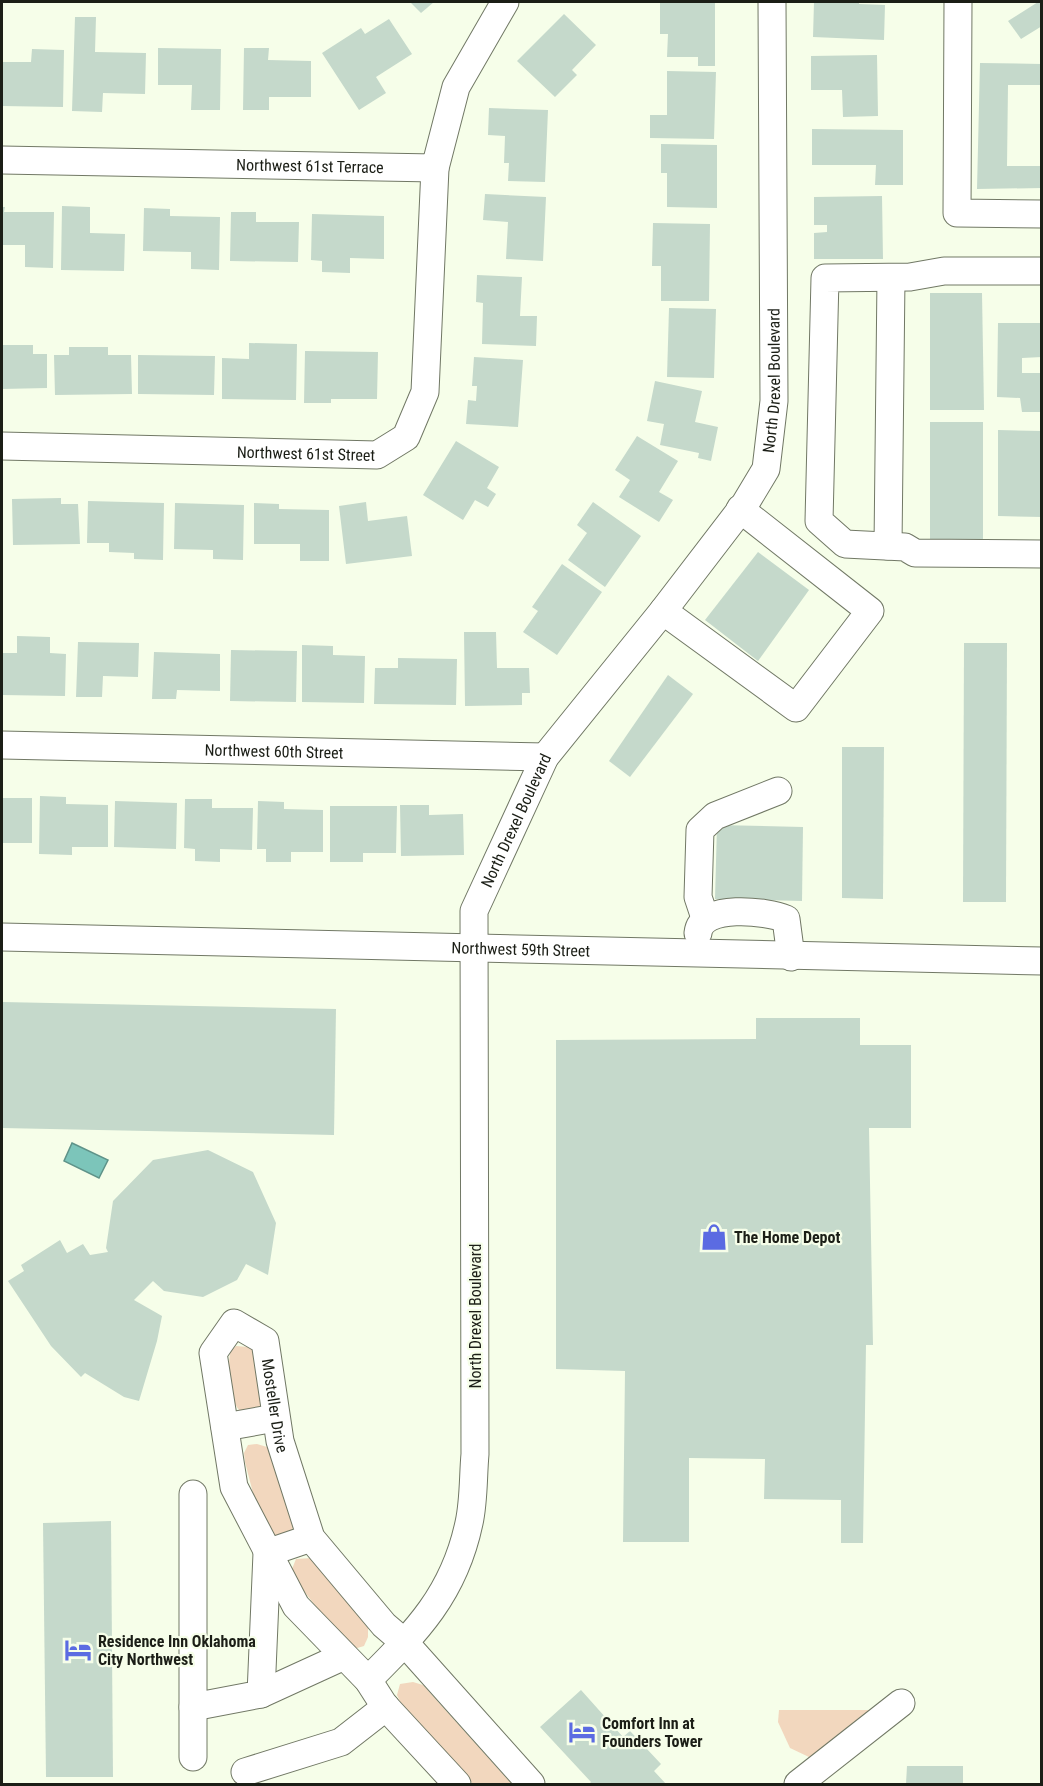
<svg xmlns="http://www.w3.org/2000/svg" width="1043" height="1786" viewBox="0 0 1043 1786" font-family="'Roboto Condensed',sans-serif">
	<rect width="100%" height="100%" fill="#f6fee9"/>
	<g fill="#f2d7be">
		<path d="M236,1346L248,1347L255,1351L262,1407L245,1415C227,1404 228,1372 230,1352Z"/>
		<polygon points="257,1444 267,1447 273,1457 295,1525 288,1536 278,1540 262,1528 245,1462 244,1453 248,1445"/>
		<polygon points="312,1558 320,1565 368,1628 368,1637 364,1646 354,1649 346,1645 296,1581 292,1569 296,1559"/>
		<polygon points="413,1682 423,1685 512,1784 473,1784 402,1706 397,1695 400,1684"/>
		<polygon points="779,1710 872,1710 821,1752 809,1757 790,1748 778,1722"/>
	</g>
	<polygon fill="#7cc5ba" stroke="#5f9389" stroke-width="1.5" points="72,1143 108,1160 99,1178 64,1161"/>
	<g fill="#c5d9cb">
		<polygon points="410,2 434,2 421,13"/>
		<polygon points="660,2 715,2 715,66 698,66 698,57 667,57 668,34 660,34"/>
		<polygon points="814,2 859,2 859,4 885,5 884,40 813,37"/>
		<polygon points="1038,2 1042,2 1042,26 1021,39 1008,21"/>
		<polygon points="564,14 596,45 572,70 577,75 555,97 517,61"/>
		<polygon points="75,17 96,17 95,52 146,53 145,94 103,93 102,112 72,111"/>
		<polygon points="389,19 412,54 376,77 386,93 359,110 322,53 361,28 365,34"/>
		<polygon points="158,48 221,49 220,110 191,110 192,85 158,85"/>
		<polygon points="244,48 269,48 268,60 311,61 311,97 269,97 269,110 243,110"/>
		<polygon points="32,49 64,50 63,107 2,106 2,62 31,62"/>
		<polygon points="877,55 878,116 843,117 842,90 811,90 811,56"/>
		<polygon points="980,63 1042,64 1042,85 1008,85 1007,166 1042,166 1042,188 977,189"/>
		<polygon points="667,71 716,72 714,139 650,138 650,115 667,115"/>
		<polygon points="489,108 548,110 545,182 508,181 509,163 504,163 505,136 488,135"/>
		<polygon points="812,129 903,130 903,185 875,185 876,165 812,165"/>
		<polygon points="661,144 717,145 717,208 667,207 667,173 661,173"/>
		<polygon points="485,194 546,197 543,261 506,259 508,222 483,220"/>
		<polygon points="882,196 883,259 814,259 814,233 827,232 827,225 814,225 814,197"/>
		<polygon points="62,206 90,207 90,233 125,234 124,271 61,270"/>
		<polygon points="2,207 5,207 4,212 54,212 53,268 25,267 25,245 2,245"/>
		<polygon points="144,208 170,209 170,216 220,217 219,270 191,269 191,252 143,251"/>
		<polygon points="231,212 256,212 256,222 299,222 298,262 230,261"/>
		<polygon points="312,214 384,216 384,259 350,258 350,273 322,272 322,261 311,260"/>
		<polygon points="653,223 710,224 709,301 661,301 661,266 652,266"/>
		<polygon points="477,275 522,277 520,316 537,316 536,346 482,344 483,303 476,302"/>
		<polygon points="930,293 982,293 984,410 930,410"/>
		<polygon points="669,308 716,309 714,378 667,377"/>
		<polygon points="998,323 1042,323 1042,357 1022,358 1022,373 1042,373 1042,412 1022,412 1020,398 997,397"/>
		<polygon points="249,343 297,344 296,400 222,399 222,358 249,359"/>
		<polygon points="2,345 33,345 33,354 47,354 47,388 2,389"/>
		<polygon points="69,347 108,347 108,355 131,355 132,394 55,395 54,355 69,355"/>
		<polygon points="305,351 378,352 377,399 331,399 331,403 304,403"/>
		<polygon points="138,355 215,356 214,395 138,394"/>
		<polygon points="474,357 523,360 518,427 466,424 468,400 476,401 477,386 472,386"/>
		<polygon points="655,381 702,391 695,422 718,427 711,461 698,458 699,453 660,445 664,424 647,421"/>
		<rect x="930" y="422" width="53" height="117"/>
		<polygon points="998,430 1042,431 1042,517 998,516"/>
		<polygon points="637,436 678,461 659,492 673,500 659,522 619,497 630,480 615,470"/>
		<polygon points="456,441 499,467 487,488 496,494 488,507 475,500 463,520 423,495"/>
		<polygon points="61,498 61,504 78,504 80,544 13,545 12,499"/>
		<polygon points="88,501 164,503 163,560 134,559 134,553 109,552 109,543 87,543"/>
		<polygon points="366,502 368,521 407,516 412,556 346,564 339,506"/>
		<polygon points="593,502 641,536 605,587 568,560 587,533 577,525"/>
		<polygon points="175,503 244,505 243,560 213,559 213,550 174,549"/>
		<polygon points="254,503 279,504 279,509 329,510 329,561 300,561 300,544 254,544"/>
		<polygon points="758,552 809,590 758,661 705,620"/>
		<polygon points="562,564 602,592 557,655 523,632 538,611 532,607"/>
		<polygon points="464,632 496,632 497,668 529,668 530,693 522,693 522,705 465,706"/>
		<polygon points="17,636 50,637 50,653 66,654 65,696 2,695 2,653 17,653"/>
		<polygon points="78,642 139,643 138,677 103,676 102,697 76,697"/>
		<polygon points="964,643 1007,643 1006,902 963,902"/>
		<polygon points="302,645 333,646 333,655 365,656 364,703 302,702"/>
		<polygon points="231,650 297,651 296,702 230,701"/>
		<polygon points="154,652 220,654 220,691 177,690 176,699 152,699"/>
		<polygon points="398,658 457,659 456,705 374,704 375,668 398,668"/>
		<polygon points="668,675 693,694 630,777 609,761"/>
		<polygon points="842,747 884,747 883,899 842,898"/>
		<polygon points="40,796 66,797 66,804 108,805 108,847 72,847 72,855 39,854"/>
		<rect x="2" y="798" width="30" height="45"/>
		<polygon points="185,799 212,799 212,808 253,808 252,850 220,849 220,862 195,861 195,849 184,848"/>
		<polygon points="115,801 177,803 176,849 114,847"/>
		<polygon points="258,801 284,802 284,809 323,810 323,852 291,852 291,862 266,862 266,849 257,849"/>
		<polygon points="400,805 429,805 429,815 463,814 464,855 401,856"/>
		<polygon points="330,806 397,806 396,853 363,853 363,862 330,862"/>
		<polygon points="717,825 803,827 802,901 715,899"/>
		<polygon points="2,1002 336,1009 334,1135 2,1128"/>
		<polygon points="756,1018 860,1018 860,1045 911,1045 911,1128 869,1128 873,1345 866,1345 863,1543 841,1543 841,1500 764,1499 765,1459 689,1458 689,1542 623,1542 625,1371 556,1369 556,1040 756,1039"/>
		<polygon points="208,1150 253,1172 276,1223 268,1275 246,1264 237,1280 203,1297 164,1291 153,1281 134,1300 162,1316 157,1341 139,1401 124,1397 85,1373 81,1377 51,1346 8,1281 24,1271 21,1265 60,1240 67,1253 83,1244 90,1255 108,1252 106,1248 113,1201 153,1160"/>
		<polygon points="111,1521 113,1777 46,1777 43,1523"/>
		<polygon points="581,1690 623,1737 630,1731 661,1764 654,1771 666,1784 589,1784 591,1782 540,1727"/>
		<polygon points="907,1766 963,1766 963,1784 906,1784"/>
	</g>
	<g fill="none" stroke-linecap="round" stroke-linejoin="round">
		<defs>
			<g id="minor">
				<polyline points="958,2 957,213 1042,214"/>
				<path id="s1" d="M2,160L435,168L456,87L505,2"/>
				<polyline points="1042,271 944,271 910,277 825,278 819,521 845,544 905,547 915,553 1042,554"/>
				<path id="s2" d="M2,446L377,455L406,437L425,392L435,168"/>
				<polyline points="888,546 891,278"/>
				<polyline points="663,611 796,708 870,611 740,509"/>
				<path id="s3" d="M2,745L545,757"/>
				<polyline points="705,918 698,897 700,830 715,816 778,791"/>
				<path d="M698,933C701,903 767,911 786,919L791,957"/>
				<path id="s4" d="M2,937L1042,961"/>
				<polyline points="225,1427 275,1418"/>
				<polyline points="193,1494 193,1707 261,1694 267,1553 311,1538"/>
				<path id="s5" d="M368,1680C417,1631 454,1594 469,1523C474,1501 473,1476 475,1454L474,911L545,757L663,611L745,504L766,469L774,401L772,2"/>
				<polyline points="261,1694 344,1656"/>
				<polyline points="193,1757 193,1707"/>
				<polyline points="245,1772 341,1742 386,1707"/>
				<path id="s6" d="M457,1784L384,1705L368,1680L296,1606L234,1487L213,1353L234,1323L265,1341L280,1441L311,1538L384,1625L405,1643L531,1784"/>
				<polyline points="798,1784 901,1703"/>
			</g>
		</defs>
		<use href="#minor" stroke="#717865" stroke-width="29"/>
		<use href="#minor" stroke="#fff" stroke-width="27"/>
	</g>
	<defs>
		<symbol id="shop-bare" viewBox="-9 -9 18 18"><path d="M-5-2.5h2.3a2.7 3.5 0 0 1 5.4 0H5L5.5 6h-11ZM-1.5-2.5h3a1.5 2.3 0 0 0-3 0Z" fill="#5b6be2" stroke="#f6fee9" stroke-width="2.5" paint-order="stroke"/></symbol>
		<symbol id="hotel-bare" viewBox="-9 -9 18 18"><path d="M-6-4.5h1.5V1H6V5H4.5V3h-9V5H-6ZM-4 0a1.8 1.8 0 1 1 3.6 0ZM.5 0V-2.5h3Q6-2.5 6 0Z" fill="#5b6be2" stroke="#f6fee9" stroke-width="2.5" paint-order="stroke"/></symbol>
	</defs>
	<g fill-rule="evenodd">
		<use href="#shop-bare" x="695" y="1218" width="38" height="38"/>
		<use href="#hotel-bare" x="59" y="1631" width="38" height="38"/>
		<use href="#hotel-bare" x="563" y="1713" width="38" height="38"/>
	</g>
	<g text-anchor="middle" dominant-baseline="central" stroke-width="4.5" stroke-linejoin="round" paint-order="stroke">
		<g font-size="16" fill="#1b1e16" stroke="#f6fee9">
			<text stroke="none"><textPath href="#s1" startOffset="308">Northwest 61st Terrace</textPath></text>
			<text stroke="none"><textPath href="#s5" startOffset="1424">North Drexel Boulevard</textPath></text>
			<text stroke="none"><textPath href="#s2" startOffset="304">Northwest 61st Street</textPath></text>
			<text stroke="none"><textPath href="#s3" startOffset="272">Northwest 60th Street</textPath></text>
			<text stroke="none"><textPath href="#s5" startOffset="902">North Drexel Boulevard</textPath></text>
			<text stroke="none"><textPath href="#s4" startOffset="519">Northwest 59th Street</textPath></text>
			<text transform="translate(475 1316) rotate(-90)">North Drexel Boulevard</text>
			<text stroke="none"><textPath href="#s6" startOffset="648">Mosteller Drive</textPath></text>
		</g>
		<g font-size="16" font-weight="bold" fill="#1b1e16" stroke="#f6fee9" text-anchor="start">
			<text x="734" y="1237">The Home Depot</text>
			<text x="98" y="1641">Residence Inn Oklahoma<tspan x="98" dy="18">City Northwest</tspan></text>
			<text x="602" y="1723">Comfort Inn at<tspan x="602" dy="18">Founders Tower</tspan></text>
		</g>
	</g>
	<rect width="1043" height="1786" fill="none" stroke="#1b1e16" stroke-width="6"/>
</svg>
